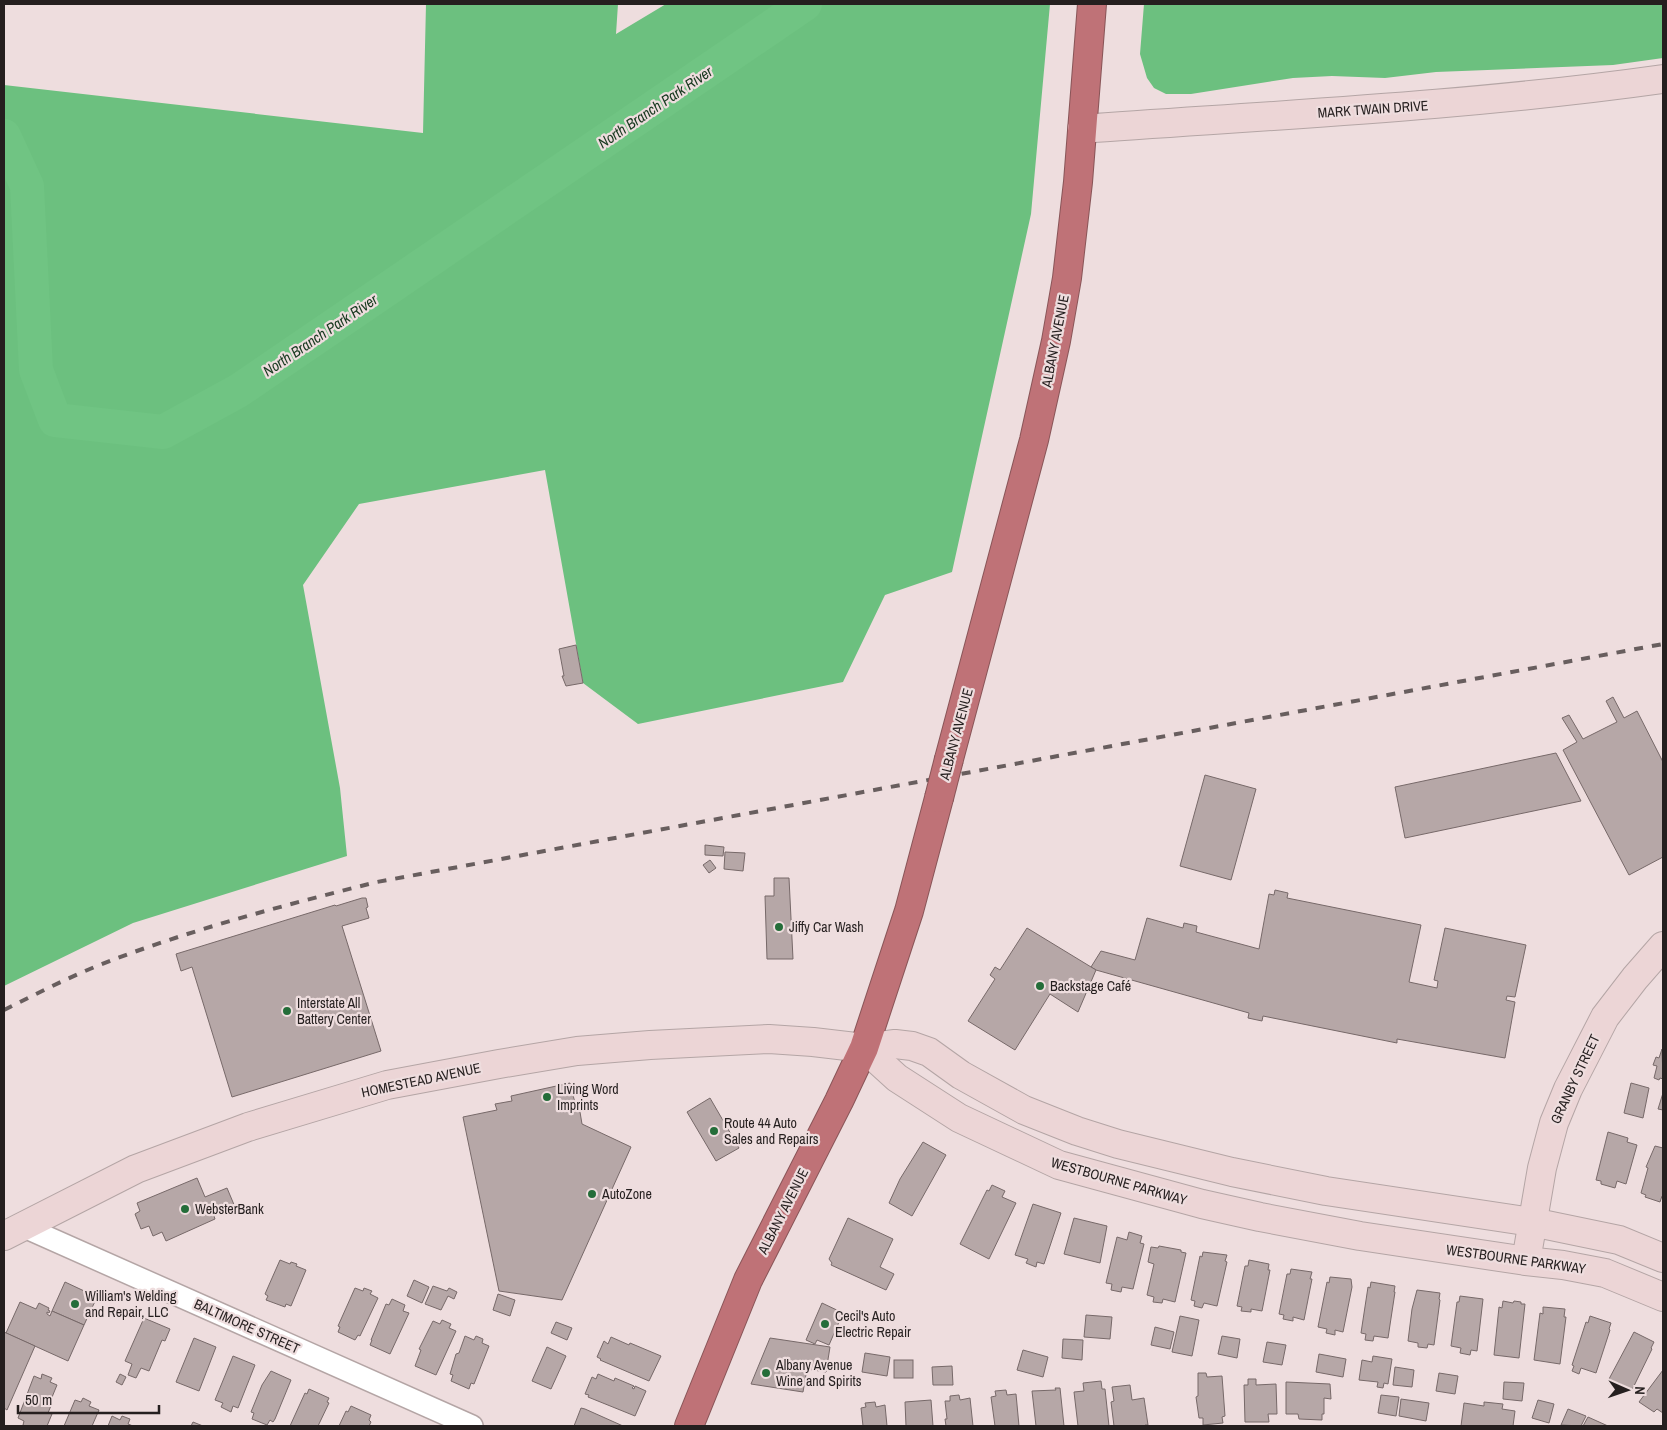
<svg xmlns="http://www.w3.org/2000/svg" width="1667" height="1430" viewBox="0 0 1667 1430" font-family="'Archivo Narrow',sans-serif">
	<rect width="100%" height="100%" fill="#eeddde"/>
	<g fill="#6cc07f">
		<polygon points="426,4 618,4 616,34 666,4 1050,4 1031,214 952,572 885,595 843,682 638,724 583,683 545,470 359,504 303,585 340,788 347,856 133,923 4,986 4,85 423,133"/>
		<polygon points="1144,4 1663,4 1663,58 1613,65 1436,72 1385,78 1332,76 1293,78 1191,94 1166,94 1154,88 1147,78 1140,54"/>
	</g>
	<g fill="none" stroke-linecap="round" stroke-linejoin="round">
		<polyline stroke="#70c483" stroke-width="34" points="4,136 27,186 36,370 55,420 163,432 238,391 805,4"/>
	</g>
	<g fill="#b6a7a7" stroke="#776969">
		<polygon points="576,645 583,683 566,686 562,676 564,676 559,649"/>
		<polygon points="1613,697 1624,718 1637,711 1663,762 1663,857 1629,875 1563,750 1577,742 1562,718 1569,715 1583,739 1617,722 1606,701"/>
		<polygon points="1556,753 1581,801 1405,838 1395,787"/>
		<polygon points="1205,775 1256,789 1231,880 1180,866"/>
		<polygon points="705,845 724,847 723,856 705,855"/>
		<polygon points="725,852 745,853 743,871 724,869"/>
		<polygon points="710,860 716,868 709,873 703,865"/>
		<polygon points="774,878 789,878 793,959 767,959 765,896 774,896"/>
		<polygon points="1275,890 1288,893 1287,898 1421,925 1409,982 1437,988 1438,981 1434,980 1445,928 1526,945 1515,997 1507,996 1506,1000 1515,1002 1505,1058 1397,1039 1397,1043 1263,1016 1262,1021 1248,1018 1249,1013 1096,970 1091,967 1101,951 1135,960 1147,918 1183,928 1184,923 1197,926 1196,932 1259,949 1269,894 1274,895"/>
		<polygon points="362,898 366,898 368,907 366,908 369,918 342,926 381,1051 232,1097 192,967 181,971 176,954 335,905 336,906"/>
		<polygon points="1027,928 1096,970 1078,1012 1050,994 1015,1050 968,1021 995,979 990,975 995,967 1000,970"/>
		<polygon points="1662,1049 1663,1079 1660,1078 1659,1080 1654,1078 1657,1066 1653,1065 1656,1057 1659,1058"/>
		<polygon points="570,1083 576,1107 579,1106 582,1124 631,1147 562,1300 499,1291 463,1117 497,1110 495,1104 512,1101 511,1096"/>
		<polygon points="1631,1083 1649,1088 1643,1118 1624,1113"/>
		<polygon points="1663,1093 1663,1110 1658,1109"/>
		<polygon points="710,1098 739,1148 716,1161 687,1112"/>
		<polygon points="1608,1132 1628,1138 1627,1142 1637,1145 1626,1184 1617,1181 1615,1188 1601,1184 1601,1181 1596,1180"/>
		<polygon points="923,1142 946,1155 912,1216 889,1203 900,1179"/>
		<polygon points="1655,1146 1663,1148 1663,1196 1662,1196 1660,1202 1645,1197 1646,1195 1641,1193 1648,1168 1646,1167"/>
		<polygon points="197,1178 205,1197 227,1188 235,1207 214,1216 215,1219 166,1241 162,1232 153,1236 149,1226 141,1229 135,1214 140,1211 137,1203"/>
		<polygon points="992,1185 1005,1191 1002,1197 1016,1203 989,1259 960,1244 987,1190 989,1191"/>
		<polygon points="1033,1204 1061,1213 1044,1264 1037,1262 1036,1267 1026,1263 1028,1259 1015,1255"/>
		<polygon points="848,1218 893,1239 880,1267 894,1274 886,1290 831,1265 832,1263 829,1259"/>
		<polygon points="1074,1218 1107,1226 1100,1263 1064,1254"/>
		<polygon points="1129,1232 1142,1236 1140,1243 1144,1244 1133,1289 1122,1287 1121,1292 1111,1290 1112,1284 1106,1283 1117,1237 1127,1240"/>
		<polygon points="1159,1246 1181,1250 1181,1252 1186,1253 1175,1302 1163,1299 1162,1303 1153,1302 1154,1297 1147,1295 1154,1264 1148,1262 1151,1247 1158,1248"/>
		<polygon points="1203,1252 1227,1255 1225,1261 1227,1262 1217,1306 1204,1303 1202,1308 1194,1306 1195,1301 1191,1300 1200,1256 1202,1257"/>
		<polygon points="280,1260 290,1264 291,1262 297,1264 296,1266 306,1270 291,1306 286,1304 285,1307 266,1300 268,1296 265,1294"/>
		<polygon points="1249,1260 1269,1264 1268,1270 1270,1270 1262,1311 1251,1309 1251,1312 1241,1311 1242,1307 1237,1306 1245,1266 1248,1266"/>
		<polygon points="1291,1269 1312,1272 1310,1279 1312,1279 1304,1320 1293,1317 1293,1321 1283,1319 1284,1315 1279,1314 1287,1274 1290,1274"/>
		<polygon points="1330,1277 1351,1279 1352,1287 1343,1332 1335,1330 1335,1335 1326,1333 1327,1329 1318,1327 1327,1282 1329,1283"/>
		<polygon points="414,1280 429,1287 422,1303 407,1296"/>
		<polygon points="65,1282 97,1297 84,1325 52,1311"/>
		<polygon points="1371,1282 1395,1286 1394,1292 1395,1292 1388,1338 1374,1336 1373,1341 1365,1340 1366,1334 1361,1333 1368,1287 1370,1288"/>
		<polygon points="433,1286 447,1291 449,1288 457,1292 454,1299 448,1296 441,1310 425,1304"/>
		<polygon points="355,1288 363,1291 364,1288 372,1291 370,1294 378,1298 360,1336 358,1335 355,1340 338,1332 340,1327 338,1326"/>
		<polygon points="1417,1290 1440,1293 1439,1299 1440,1300 1434,1345 1428,1344 1427,1348 1418,1347 1418,1343 1408,1341 1412,1309"/>
		<polygon points="498,1294 515,1300 510,1316 493,1310"/>
		<polygon points="1460,1296 1483,1299 1477,1351 1471,1350 1470,1355 1460,1353 1461,1348 1451,1346 1457,1302 1459,1302"/>
		<polygon points="392,1299 405,1305 403,1311 409,1313 390,1354 370,1345 372,1340 371,1340 386,1304 389,1305"/>
		<polygon points="1503,1301 1513,1303 1514,1301 1521,1302 1521,1304 1525,1304 1519,1358 1494,1355 1499,1307 1502,1308"/>
		<polygon points="20,1302 36,1309 39,1303 49,1308 48,1310 50,1311 49,1313 47,1312 47,1314 50,1316 52,1311 84,1325 68,1361 6,1333"/>
		<polygon points="822,1303 843,1313 829,1345 817,1340 815,1344 806,1340"/>
		<polygon points="1543,1307 1565,1309 1564,1317 1566,1317 1560,1364 1534,1360 1540,1313 1543,1314"/>
		<polygon points="1086,1315 1112,1317 1110,1339 1084,1337"/>
		<polygon points="1180,1316 1199,1320 1192,1356 1172,1352"/>
		<polygon points="1590,1316 1611,1323 1609,1329 1610,1330 1596,1373 1581,1368 1579,1374 1572,1371 1574,1366 1572,1365 1586,1322 1588,1323"/>
		<polygon points="144,1318 170,1329 165,1341 162,1340 149,1371 141,1368 136,1378 128,1375 132,1364 125,1361"/>
		<polygon points="442,1320 451,1324 449,1328 456,1331 436,1375 415,1366 421,1350 419,1349 433,1321 440,1324"/>
		<polygon points="556,1322 572,1328 567,1340 551,1333"/>
		<polygon points="1155,1327 1174,1332 1170,1349 1151,1345"/>
		<polygon points="4,1332 35,1346 7,1410 4,1408"/>
		<polygon points="1634,1332 1654,1342 1651,1348 1652,1349 1632,1390 1618,1383 1616,1388 1609,1384 1611,1380 1609,1379"/>
		<polygon points="465,1336 474,1340 476,1336 483,1339 482,1343 489,1346 474,1384 471,1383 469,1389 451,1381 453,1375 450,1374 456,1354 459,1353"/>
		<polygon points="1222,1336 1240,1339 1237,1358 1218,1354"/>
		<polygon points="611,1337 629,1345 630,1343 661,1356 649,1381 600,1360 601,1359 597,1357 604,1341 608,1344"/>
		<polygon points="194,1338 216,1347 199,1391 176,1382"/>
		<polygon points="770,1338 830,1347 826,1372 807,1369 803,1392 751,1384"/>
		<polygon points="1063,1339 1083,1340 1082,1360 1062,1358"/>
		<polygon points="1267,1342 1286,1345 1282,1365 1263,1362"/>
		<polygon points="547,1347 566,1356 551,1389 532,1381"/>
		<polygon points="1023,1350 1048,1357 1043,1377 1017,1370"/>
		<polygon points="865,1353 890,1357 887,1376 862,1372"/>
		<polygon points="1319,1354 1346,1359 1343,1377 1316,1372"/>
		<polygon points="233,1356 255,1365 238,1408 233,1406 231,1412 221,1407 223,1403 215,1400"/>
		<polygon points="1373,1356 1392,1359 1388,1384 1384,1383 1383,1388 1377,1387 1378,1382 1359,1380 1362,1360 1372,1362"/>
		<rect x="894" y="1360" width="19" height="18"/>
		<polygon points="952,1366 953,1385 933,1385 932,1367"/>
		<polygon points="1395,1367 1414,1370 1412,1387 1393,1385"/>
		<polygon points="1663,1370 1663,1413 1657,1409 1654,1412 1639,1402"/>
		<polygon points="271,1371 291,1380 275,1419 273,1422 270,1420 267,1425 252,1419 254,1413 251,1412 262,1385"/>
		<polygon points="1198,1373 1206,1373 1207,1377 1222,1376 1225,1416 1222,1417 1223,1423 1203,1425 1203,1418 1199,1418 1196,1397 1198,1396"/>
		<polygon points="1439,1373 1458,1376 1455,1394 1436,1391"/>
		<polygon points="42,1374 52,1378 50,1382 57,1385 50,1402 52,1403 48,1413 52,1414 47,1426 26,1426 23,1425 24,1421 18,1418 34,1376 41,1379"/>
		<polygon points="120,1374 126,1377 122,1385 116,1382"/>
		<polygon points="598,1374 614,1381 615,1378 634,1386 632,1388 634,1389 635,1386 646,1391 635,1416 588,1397 589,1395 585,1394 592,1377 596,1379"/>
		<polygon points="1248,1379 1256,1379 1256,1385 1276,1384 1277,1414 1268,1414 1269,1422 1245,1422 1244,1385 1248,1385"/>
		<polygon points="1101,1381 1102,1389 1105,1389 1109,1426 1078,1426 1074,1392 1084,1391 1083,1383"/>
		<polygon points="1286,1382 1330,1384 1331,1399 1324,1398 1324,1414 1322,1414 1322,1420 1299,1419 1298,1414 1286,1414"/>
		<polygon points="1504,1382 1524,1383 1522,1401 1503,1399"/>
		<polygon points="1130,1385 1132,1400 1144,1398 1148,1425 1145,1425 1145,1426 1114,1426 1111,1402 1114,1401 1112,1387"/>
		<polygon points="1055,1388 1060,1388 1064,1426 1036,1426 1032,1391 1056,1390"/>
		<polygon points="309,1389 329,1398 327,1402 329,1403 318,1426 290,1426 305,1393 307,1394"/>
		<polygon points="1006,1390 1007,1395 1016,1394 1019,1426 995,1426 991,1397 996,1396 995,1391"/>
		<polygon points="959,1395 960,1400 970,1398 973,1426 946,1426 945,1419 947,1419 945,1401 950,1401 950,1396"/>
		<polygon points="1381,1395 1399,1397 1396,1416 1378,1413"/>
		<polygon points="83,1398 91,1402 89,1406 99,1410 92,1426 64,1426 75,1400 81,1402"/>
		<polygon points="1401,1399 1429,1403 1426,1421 1399,1416"/>
		<polygon points="931,1400 933,1426 906,1426 905,1402"/>
		<polygon points="1538,1400 1554,1404 1549,1423 1532,1418"/>
		<polygon points="875,1402 876,1407 885,1405 887,1426 860,1426 863,1426 861,1408 866,1407 865,1403"/>
		<polygon points="1484,1402 1503,1404 1502,1409 1515,1411 1513,1426 1461,1426 1464,1403 1484,1406"/>
		<polygon points="351,1406 371,1415 369,1420 371,1422 369,1426 339,1426 346,1411 348,1412"/>
		<polygon points="581,1408 585,1409 623,1426 574,1426"/>
		<polygon points="1568,1409 1586,1416 1581,1426 1561,1425"/>
		<polygon points="112,1416 120,1420 122,1416 130,1419 128,1424 133,1426 108,1426"/>
		<polygon points="1588,1417 1608,1426 1583,1426"/>
		<polygon points="193,1422 203,1426 191,1426"/>
	</g>
	<g fill="none" stroke-linecap="round" stroke-linejoin="round">
		<defs>
			<polyline id="street" points="22,1226 472,1426"/>
			<g id="secondary">
				<path d="M1082,129C1276,115 1471,106 1663,79"/>
				<polyline points="864,1048 897,1078 959,1118 1059,1165 1202,1204 1260,1217 1360,1236 1526,1261 1563,1265 1605,1273 1663,1297"/>
				<polyline points="4,1236 136,1169 248,1127 387,1085 499,1064 577,1051 650,1045 769,1039 813,1042 864,1048 895,1044 912,1046 929,1052 961,1075 1024,1110 1077,1131 1118,1144 1232,1172 1326,1191 1532,1222 1619,1240 1663,1258"/>
				<polyline points="1526,1261 1542,1168 1554,1123 1568,1089 1605,1017 1635,978 1663,946"/>
			</g>
			<g id="highway">
				<polyline points="949,759 1034,440 1056,341 1067,278 1078,182 1092,4"/>
				<polyline points="689,1426 748,1280 839,1101 864,1048 909,911 939,798"/>
			</g>
		</defs>
		<use href="#street" stroke="#b4a5a5" stroke-width="24"/>
		<use href="#secondary" stroke="#b4a5a5" stroke-width="30"/>
		<use href="#highway" stroke="#895558" stroke-width="30"/>
		<use href="#street" stroke="#fff" stroke-width="21"/>
		<use href="#secondary" stroke="#ecd5d6" stroke-width="28"/>
		<use href="#highway" stroke="#bf7277" stroke-width="28"/>
		<path stroke="#685e5e" stroke-width="4" stroke-dasharray="9 9" stroke-linecap="butt" d="M4,1010C40,992 77,973 115,959C200,927 289,904 377,882L1663,644"/>
		<defs>
			<polyline id="highway-bridge" points="939,798 949,759"/>
		</defs>
		<use href="#highway-bridge" stroke="#895558" stroke-width="30" stroke-linecap="butt"/>
		<use href="#highway-bridge" stroke="#bf7277" stroke-width="28"/>
	</g>
	<g fill="#246d39" stroke="#eeddde" stroke-width="2">
		<circle cx="779" cy="927" r="5"/>
		<circle cx="1040" cy="986" r="5"/>
		<circle cx="287" cy="1011" r="5"/>
		<circle cx="547" cy="1097" r="5"/>
		<circle cx="714" cy="1131" r="5"/>
		<circle cx="592" cy="1194" r="5"/>
		<circle cx="185" cy="1209" r="5"/>
		<circle cx="75" cy="1304" r="5"/>
		<circle cx="825" cy="1324" r="5"/>
		<circle cx="766" cy="1373" r="5"/>
	</g>
	<g text-anchor="middle" dominant-baseline="central" stroke-width="4.5" stroke-linejoin="round" paint-order="stroke">
		<g font-size="14" fill="#251f1f" stroke="#eeddde">
			<text transform="translate(1373 109) rotate(-4)">MARK TWAIN DRIVE</text>
			<text transform="translate(1055 341) rotate(-79)">ALBANY AVENUE</text>
			<text transform="translate(956 734) rotate(-75)">ALBANY AVENUE</text>
			<text transform="translate(1575 1079) rotate(-65)">GRANBY STREET</text>
			<text transform="translate(421 1080) rotate(-12)">HOMESTEAD AVENUE</text>
			<text transform="translate(1119 1181) rotate(16)">WESTBOURNE PARKWAY</text>
			<text transform="translate(783 1211) rotate(-63)">ALBANY AVENUE</text>
			<text transform="translate(1516 1259) rotate(8)">WESTBOURNE PARKWAY</text>
			<text transform="translate(247 1326) rotate(24)">BALTIMORE STREET</text>
		</g>
		<g font-size="14" fill="#251f1f" stroke="#eeddde" text-anchor="start">
			<text x="789" y="927">Jiffy Car Wash</text>
			<text x="1050" y="986">Backstage Café</text>
			<text x="297" y="1003">Interstate All<tspan x="297" dy="16">Battery Center</tspan></text>
			<text x="557" y="1089">Living Word<tspan x="557" dy="16">Imprints</tspan></text>
			<text x="724" y="1123">Route 44 Auto<tspan x="724" dy="16">Sales and Repairs</tspan></text>
			<text x="602" y="1194">AutoZone</text>
			<text x="195" y="1209">WebsterBank</text>
			<text x="85" y="1296">William's Welding<tspan x="85" dy="16">and Repair, LLC</tspan></text>
			<text x="835" y="1316">Cecil's Auto<tspan x="835" dy="16">Electric Repair</tspan></text>
			<text x="776" y="1365">Albany Avenue<tspan x="776" dy="16">Wine and Spirits</tspan></text>
		</g>
		<g font-size="15" font-style="italic" fill="#16381e" stroke="#eeddde">
			<text transform="translate(655 107) rotate(-34)">North Branch Park River</text>
			<text transform="translate(320 335) rotate(-34)">North Branch Park River</text>
		</g>
	</g>
	<rect width="1667" height="1430" fill="none" stroke="#251f1f" stroke-width="10"/>
	<g transform="translate(1627 1390) rotate(92)" stroke="#eeddde" stroke-width="4" paint-order="stroke">
	<path d="M0-4L9 19L0 12L-9 19Z" fill="#251f1f"/>
	<text y="-8" font-size="14" font-weight="bold" text-anchor="middle" fill="#251f1f">N</text>
	</g>
	<path d="M18 1405v8h141v-8" fill="none" stroke="#251f1f" stroke-width="2.5"/>
	<text x="25" y="1405" font-size="15" fill="#251f1f" stroke="#eeddde" stroke-width="4" paint-order="stroke">50 m</text>
</svg>
